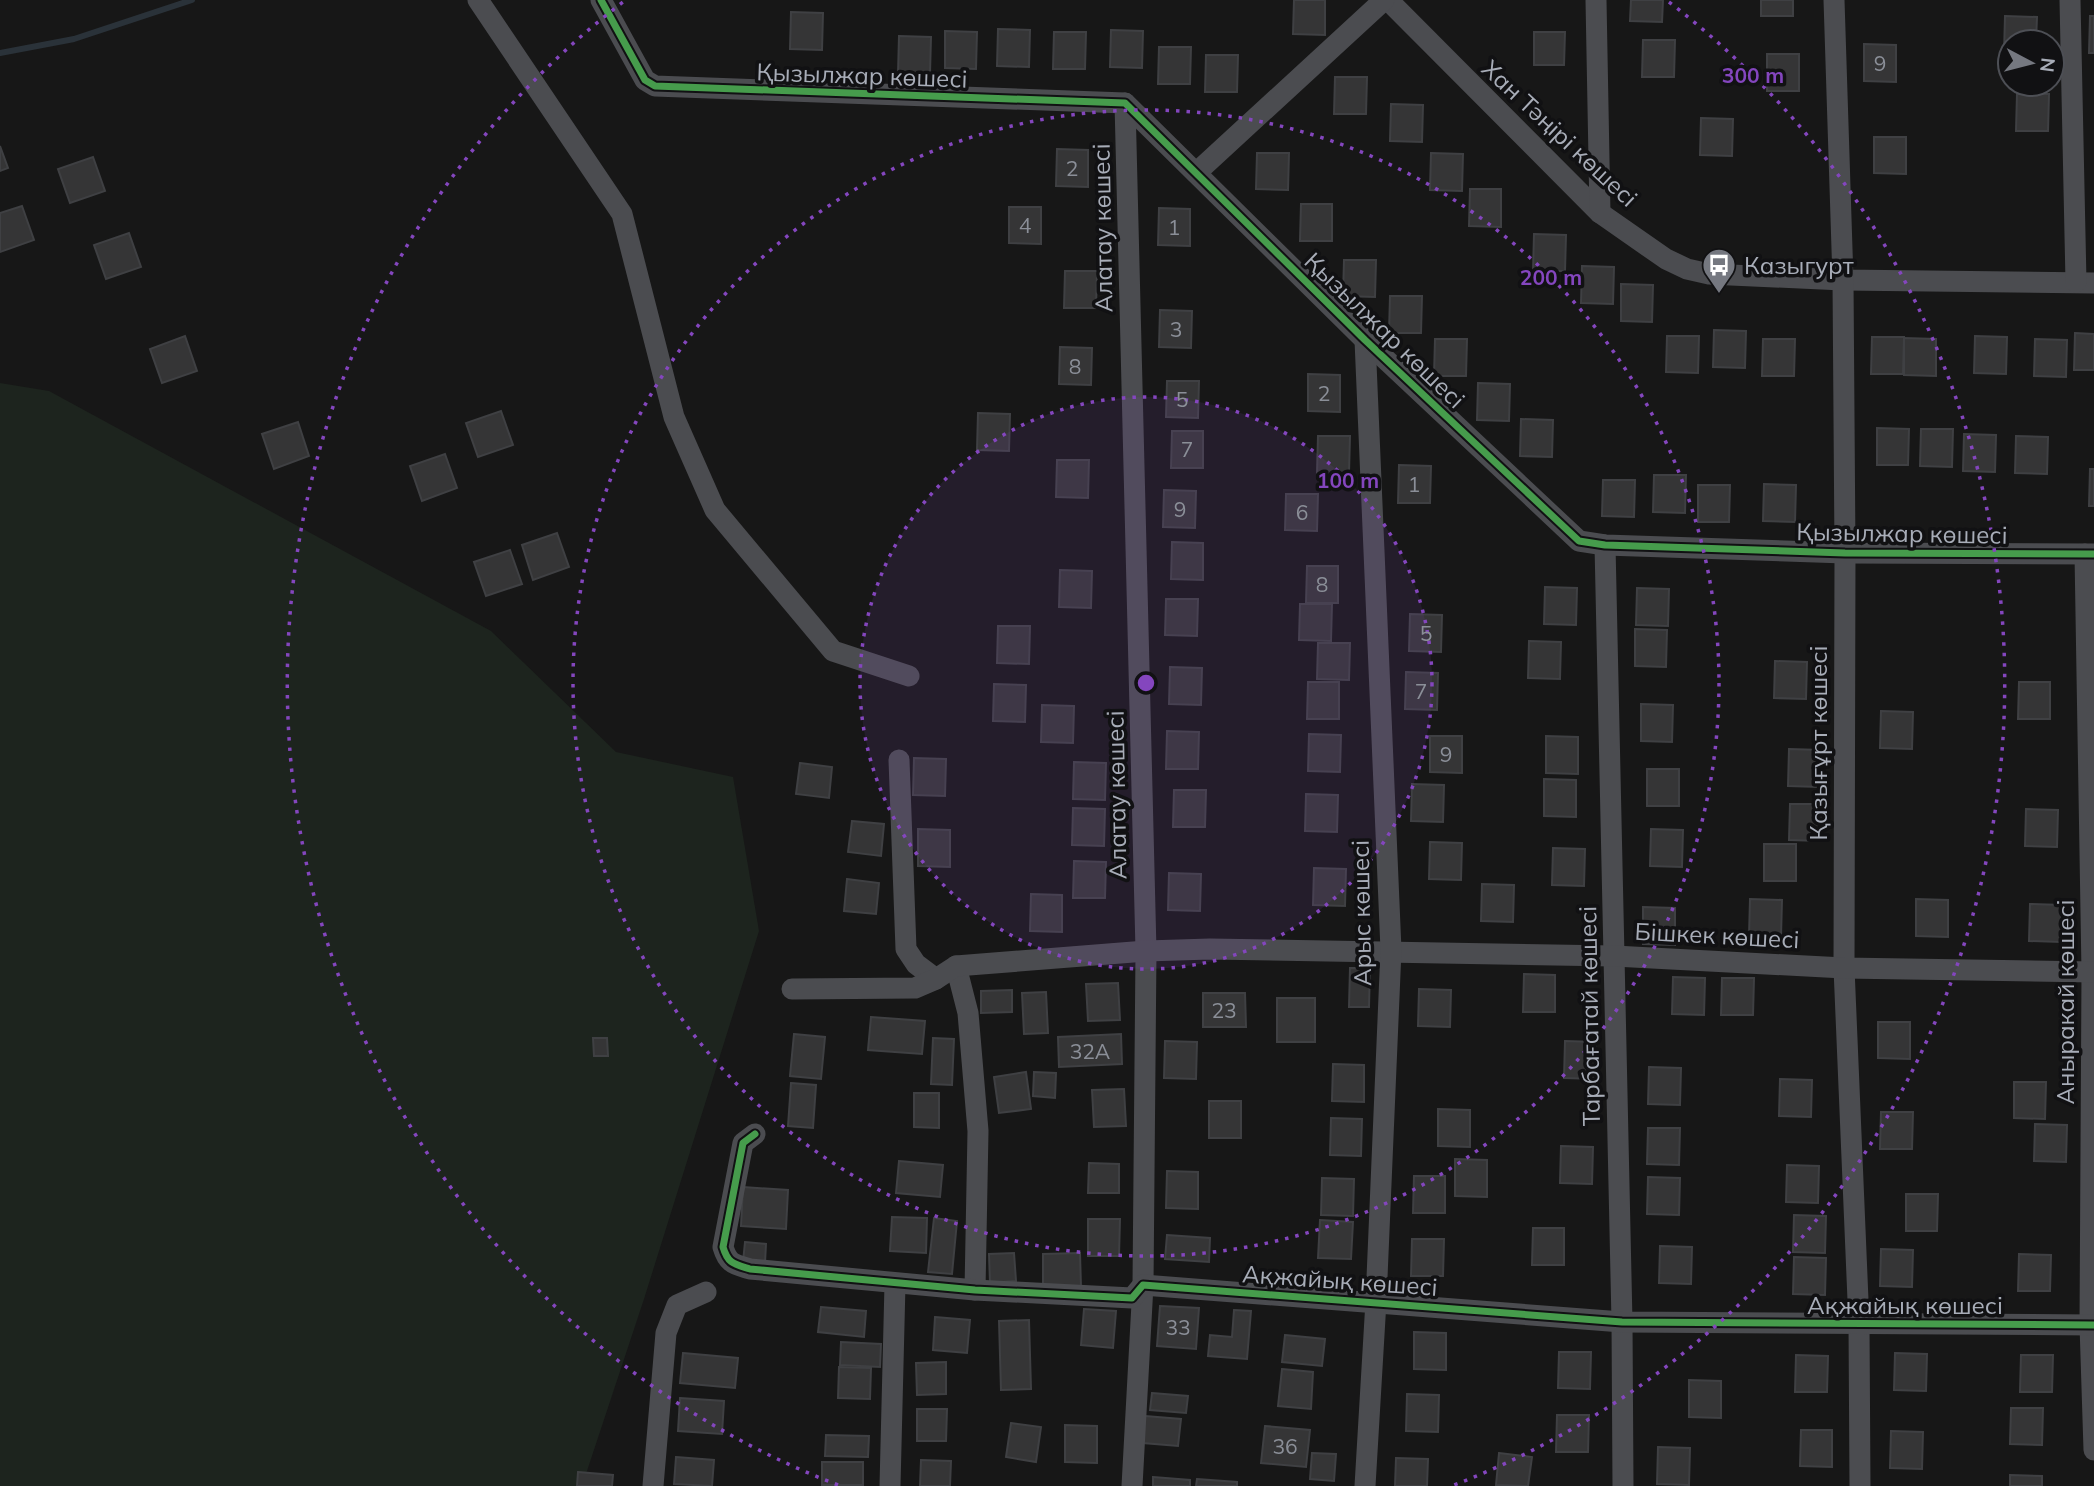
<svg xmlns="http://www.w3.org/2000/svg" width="2094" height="1486" viewBox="0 0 2094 1486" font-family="Mulish,sans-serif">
	<rect width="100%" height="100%" fill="#171717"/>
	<polygon fill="#1d241e" points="0,383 49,391 491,631 616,752 733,777 759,931 644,1299 582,1486 0,1486"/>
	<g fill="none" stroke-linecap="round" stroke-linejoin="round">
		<polyline stroke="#2a3239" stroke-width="6" points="0,53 74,39 192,0"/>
	</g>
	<g fill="#353536" stroke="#3f4043" stroke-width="2">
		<polygon points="1294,0 1325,0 1325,35 1293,34"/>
		<polygon points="1631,0 1663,0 1662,22 1630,21"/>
		<rect x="1761" y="0" width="32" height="16"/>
		<polygon points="791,12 823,13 822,50 790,49"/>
		<polygon points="2005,16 2037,17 2036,42 2010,42 2010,53 2004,53"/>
		<polygon points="2090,16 2094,16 2094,53 2089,53"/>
		<polygon points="998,29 1030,30 1029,67 997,66"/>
		<polygon points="1111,30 1143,31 1142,68 1110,67"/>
		<polygon points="945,31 977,32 976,69 945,68"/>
		<polygon points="1054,32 1086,32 1085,69 1053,69"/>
		<polygon points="1534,32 1565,32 1564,65 1534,65"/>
		<polygon points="899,36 931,37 930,74 898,74"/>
		<polygon points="1643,40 1675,40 1674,77 1642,77"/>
		<polygon points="1864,44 1896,45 1896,82 1864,81"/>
		<polygon points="1159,47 1191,47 1190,84 1158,84"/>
		<rect x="1767" y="54" width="32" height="37"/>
		<polygon points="1206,55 1238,55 1237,92 1205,92"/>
		<polygon points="1335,77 1367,77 1366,114 1334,114"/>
		<polygon points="2017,94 2049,94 2048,131 2016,131"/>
		<polygon points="1391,104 1423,105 1422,142 1390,141"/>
		<polygon points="1701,118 1733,119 1732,156 1700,155"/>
		<polygon points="1874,137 1906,137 1906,174 1874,173"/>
		<polygon points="0,146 8,168 0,171"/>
		<polygon points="1057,149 1088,150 1088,187 1056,186"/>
		<polygon points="1257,153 1289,153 1288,190 1256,189"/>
		<polygon points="1431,153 1463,154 1462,191 1430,190"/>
		<polygon points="93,157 105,191 70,203 58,169"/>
		<polygon points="1470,189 1501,189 1501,227 1469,226"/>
		<polygon points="1301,204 1332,204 1332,241 1300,241"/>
		<polygon points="22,206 34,240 0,252 0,213"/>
		<polygon points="1009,207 1041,207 1041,244 1009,243"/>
		<polygon points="1159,208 1190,209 1190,246 1158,245"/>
		<polygon points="129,233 141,267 106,279 94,245"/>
		<polygon points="1534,234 1566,235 1565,271 1533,271"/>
		<polygon points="1344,260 1376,260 1375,297 1343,296"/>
		<polygon points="1582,266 1614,267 1613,304 1581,303"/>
		<polygon points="1065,271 1097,271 1096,308 1064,308"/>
		<polygon points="1621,284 1653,285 1652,322 1621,321"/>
		<polygon points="1390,296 1422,296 1421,333 1389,333"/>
		<polygon points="1160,310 1192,311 1191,348 1159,347"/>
		<polygon points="1714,330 1746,331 1745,368 1713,367"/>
		<polygon points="2075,333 2094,334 2094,370 2074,370"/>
		<polygon points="185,336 197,371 162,383 150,349"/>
		<polygon points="1667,336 1699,336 1698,373 1666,372"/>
		<polygon points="1975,336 2007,337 2006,374 1974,373"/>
		<polygon points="1872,337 1904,337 1903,374 1871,374"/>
		<polygon points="1904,338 1936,339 1936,376 1904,375"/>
		<polygon points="1435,339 1467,339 1466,376 1434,376"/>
		<polygon points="1763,339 1795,339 1794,376 1762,376"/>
		<polygon points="2035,339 2067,340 2066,377 2034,376"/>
		<polygon points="1060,347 1092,348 1091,385 1059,384"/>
		<polygon points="1308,374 1340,375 1340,412 1308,411"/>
		<polygon points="1167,381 1199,381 1198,418 1166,417"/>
		<polygon points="1478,383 1510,384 1509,421 1477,420"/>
		<polygon points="501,411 513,445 478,457 466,423"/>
		<polygon points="978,413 1010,414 1009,451 977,450"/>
		<polygon points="1521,419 1553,420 1552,457 1520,456"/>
		<polygon points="298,422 309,456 274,469 262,434"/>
		<polygon points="1877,428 1909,429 1908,465 1877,465"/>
		<polygon points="1921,429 1953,429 1952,467 1920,466"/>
		<polygon points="1172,431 1203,431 1203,468 1171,468"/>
		<polygon points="1964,434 1996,435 1995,472 1963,471"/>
		<polygon points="1318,436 1350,436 1349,473 1317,473"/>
		<polygon points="2016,436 2048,437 2047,474 2015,473"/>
		<polygon points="445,454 457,488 422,501 410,466"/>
		<polygon points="1057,460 1089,460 1088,498 1056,497"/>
		<polygon points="1399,465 1431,466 1430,503 1398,503"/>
		<polygon points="2090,469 2094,469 2094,506 2089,506"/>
		<polygon points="1654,475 1686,475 1685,513 1653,512"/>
		<polygon points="1603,480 1635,480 1634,517 1602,516"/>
		<polygon points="1764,484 1796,485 1795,522 1763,521"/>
		<polygon points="1698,485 1730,485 1729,522 1698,522"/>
		<polygon points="1164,490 1196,491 1195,528 1163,527"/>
		<polygon points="1286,494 1318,494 1317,531 1285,530"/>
		<polygon points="557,533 569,567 533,580 522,545"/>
		<polygon points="1172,542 1203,543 1203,580 1171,579"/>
		<polygon points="510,550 522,584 486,596 474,562"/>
		<polygon points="1307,566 1338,566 1338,603 1306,603"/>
		<polygon points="1060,570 1092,571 1091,608 1059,607"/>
		<polygon points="1545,587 1577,588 1576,625 1544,624"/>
		<polygon points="1637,588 1669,589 1668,626 1636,625"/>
		<polygon points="1166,599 1198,599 1197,636 1165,635"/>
		<polygon points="1300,604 1332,604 1331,641 1299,640"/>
		<polygon points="1410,614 1442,615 1441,652 1409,651"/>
		<polygon points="998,626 1030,626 1029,664 997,663"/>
		<polygon points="1635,629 1667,630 1666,667 1635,666"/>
		<polygon points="1529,641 1561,642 1560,679 1528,678"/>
		<polygon points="1318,643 1350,643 1349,680 1317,679"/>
		<polygon points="1775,661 1807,662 1806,699 1774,698"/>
		<polygon points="1170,667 1202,668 1201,705 1169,704"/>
		<polygon points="1406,672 1438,673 1437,710 1405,709"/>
		<polygon points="1308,682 1339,682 1339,719 1307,719"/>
		<polygon points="2019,682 2050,682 2050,719 2018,719"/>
		<polygon points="994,684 1026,685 1025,722 993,721"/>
		<polygon points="1641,704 1673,705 1672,742 1641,741"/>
		<polygon points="1042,705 1074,706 1073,743 1041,742"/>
		<polygon points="1881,711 1913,712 1912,749 1880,748"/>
		<polygon points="1167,731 1199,732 1198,769 1166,769"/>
		<polygon points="1309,734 1341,735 1340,772 1308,771"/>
		<polygon points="1430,736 1462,736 1462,773 1430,772"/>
		<polygon points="1546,736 1578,737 1578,774 1546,773"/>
		<polygon points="1789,749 1821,750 1820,787 1788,786"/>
		<polygon points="914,758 946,759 945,796 913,795"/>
		<polygon points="1074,762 1106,763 1105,800 1073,799"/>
		<polygon points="800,763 832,767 829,798 796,794"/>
		<rect x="1647" y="769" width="32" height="37"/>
		<polygon points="1544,779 1576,780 1576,817 1544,816"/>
		<polygon points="1412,784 1444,785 1443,822 1411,821"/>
		<polygon points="1174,790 1206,790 1205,827 1173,827"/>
		<polygon points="1306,794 1338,795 1337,832 1305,831"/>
		<polygon points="1790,804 1822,804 1821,841 1789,840"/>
		<polygon points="1073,808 1105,809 1104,846 1072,845"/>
		<polygon points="2026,809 2058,810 2057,847 2025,846"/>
		<polygon points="852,821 884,824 881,856 848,852"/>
		<polygon points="918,829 950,830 950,867 918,866"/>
		<polygon points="1651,829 1683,830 1682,867 1650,866"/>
		<polygon points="1430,842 1462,843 1461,880 1429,879"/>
		<rect x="1764" y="844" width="32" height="37"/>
		<polygon points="1553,848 1585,849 1584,886 1552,885"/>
		<polygon points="1074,861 1106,862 1105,898 1073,898"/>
		<polygon points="1314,868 1346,869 1345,906 1313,905"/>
		<polygon points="1169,873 1201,874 1200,911 1168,910"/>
		<polygon points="847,879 879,883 876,914 844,911"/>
		<polygon points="1482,884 1514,885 1513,922 1481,921"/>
		<polygon points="1031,894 1062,895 1062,932 1030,931"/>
		<polygon points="1750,899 1782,900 1781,937 1749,936"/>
		<polygon points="1916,899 1948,900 1948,937 1916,936"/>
		<polygon points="2030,904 2062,905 2061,942 2029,941"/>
		<polygon points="1643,907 1675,908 1675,945 1643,944"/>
		<polygon points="1350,968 1370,968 1369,1007 1349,1007"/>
		<polygon points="1524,974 1555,975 1555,1012 1523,1012"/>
		<polygon points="1673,977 1705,978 1704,1015 1672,1014"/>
		<polygon points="1722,978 1754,978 1753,1015 1721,1015"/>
		<polygon points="1118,983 1120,1020 1088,1021 1086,984"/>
		<polygon points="1419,989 1451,990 1450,1027 1418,1026"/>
		<polygon points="1012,990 1012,1012 981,1013 981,991"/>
		<polygon points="1046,992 1048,1033 1024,1034 1022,993"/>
		<polygon points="1203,993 1245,993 1246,1027 1203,1027"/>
		<rect x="1277" y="998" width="38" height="44"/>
		<polygon points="871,1017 925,1021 922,1054 868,1050"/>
		<polygon points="1878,1022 1910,1022 1910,1059 1878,1058"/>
		<polygon points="794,1034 825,1037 821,1079 790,1076"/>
		<polygon points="1121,1034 1122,1064 1059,1067 1058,1037"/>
		<polygon points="593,1038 607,1038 608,1056 594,1056"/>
		<polygon points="933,1038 954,1039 952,1085 931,1084"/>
		<polygon points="1165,1041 1197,1042 1196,1079 1164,1078"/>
		<polygon points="1565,1041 1596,1042 1596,1079 1564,1078"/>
		<polygon points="1333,1064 1364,1065 1364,1102 1332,1101"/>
		<polygon points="1649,1067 1681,1068 1680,1105 1648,1104"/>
		<polygon points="1026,1072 1031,1109 999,1113 994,1077"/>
		<polygon points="1034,1072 1056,1073 1055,1098 1033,1096"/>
		<polygon points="1780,1079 1812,1080 1811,1117 1779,1116"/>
		<polygon points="2014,1082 2046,1082 2045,1119 2014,1118"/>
		<polygon points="791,1083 816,1085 813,1128 788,1126"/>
		<polygon points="1124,1089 1126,1126 1094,1127 1092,1090"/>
		<polygon points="914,1093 939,1093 939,1128 914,1127"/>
		<rect x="1209" y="1101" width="32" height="37"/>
		<polygon points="1438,1109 1470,1110 1470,1147 1438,1146"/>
		<polygon points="1881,1112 1913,1112 1912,1149 1880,1149"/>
		<polygon points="1331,1118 1362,1119 1361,1156 1330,1155"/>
		<polygon points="2035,1124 2067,1125 2066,1162 2034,1161"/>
		<polygon points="1648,1128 1680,1128 1679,1165 1647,1164"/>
		<polygon points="1561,1146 1593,1147 1592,1184 1560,1183"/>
		<polygon points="1455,1159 1487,1160 1487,1197 1455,1196"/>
		<polygon points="899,1161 943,1165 940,1197 896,1193"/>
		<polygon points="1089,1163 1119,1164 1119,1193 1088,1193"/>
		<polygon points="1787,1165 1819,1166 1818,1203 1786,1202"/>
		<polygon points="1167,1171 1198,1172 1198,1209 1166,1208"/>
		<polygon points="1414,1176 1445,1176 1445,1213 1413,1213"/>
		<polygon points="1648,1177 1680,1178 1679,1215 1647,1214"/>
		<polygon points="1322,1178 1354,1179 1353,1216 1321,1215"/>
		<polygon points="743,1187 788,1190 786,1229 741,1226"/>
		<polygon points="1906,1194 1938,1194 1937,1231 1906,1231"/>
		<polygon points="1794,1215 1826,1216 1825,1253 1793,1252"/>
		<polygon points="892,1217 927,1218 926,1253 890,1251"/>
		<polygon points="934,1218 957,1221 952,1274 928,1272"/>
		<polygon points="1088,1219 1120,1219 1119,1256 1088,1256"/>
		<polygon points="1320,1220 1353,1222 1351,1259 1318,1258"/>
		<polygon points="1533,1228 1564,1228 1564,1265 1532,1265"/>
		<polygon points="1167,1235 1210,1238 1209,1262 1165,1259"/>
		<polygon points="1412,1239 1444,1239 1443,1276 1411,1276"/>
		<polygon points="745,1242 766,1244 765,1263 743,1262"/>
		<polygon points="1660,1246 1692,1247 1691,1284 1659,1283"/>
		<polygon points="1881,1249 1913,1250 1912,1287 1880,1286"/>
		<polygon points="1014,1253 1016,1281 990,1283 989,1254"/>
		<polygon points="1080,1253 1081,1287 1043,1288 1043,1254"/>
		<polygon points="2019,1254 2051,1255 2050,1291 2018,1291"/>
		<polygon points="1794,1257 1826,1258 1825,1295 1793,1294"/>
		<polygon points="1160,1306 1199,1308 1196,1349 1157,1346"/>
		<polygon points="821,1307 866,1311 864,1337 818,1332"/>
		<polygon points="1084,1309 1116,1311 1113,1348 1081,1345"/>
		<polygon points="1234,1310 1251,1311 1247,1359 1208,1356 1210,1335 1232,1337"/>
		<polygon points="935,1317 970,1320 967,1353 933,1350"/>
		<polygon points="1029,1320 1031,1389 1001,1390 999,1321"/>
		<polygon points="1414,1332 1446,1333 1446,1370 1414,1369"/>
		<polygon points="1285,1335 1325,1339 1322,1366 1282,1362"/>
		<polygon points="841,1342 881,1344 880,1367 840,1365"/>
		<polygon points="1559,1352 1591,1352 1590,1389 1558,1388"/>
		<polygon points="683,1353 738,1358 735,1388 680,1383"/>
		<polygon points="1895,1353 1927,1354 1926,1391 1894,1390"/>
		<polygon points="1796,1355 1828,1356 1827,1392 1795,1392"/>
		<polygon points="2021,1355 2053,1355 2052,1392 2020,1392"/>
		<polygon points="946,1362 946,1394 917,1395 916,1363"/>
		<polygon points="839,1367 871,1368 870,1399 838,1398"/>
		<polygon points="1282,1369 1313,1372 1311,1409 1278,1406"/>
		<polygon points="1689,1380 1721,1381 1721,1418 1689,1417"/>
		<polygon points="1152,1393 1188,1396 1186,1413 1150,1410"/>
		<polygon points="1407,1394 1439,1395 1438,1432 1406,1431"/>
		<polygon points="680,1398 724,1401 722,1434 678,1431"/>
		<polygon points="2011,1408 2043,1408 2042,1445 2010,1444"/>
		<polygon points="917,1409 947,1409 946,1441 917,1441"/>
		<polygon points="1557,1415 1589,1415 1588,1452 1556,1452"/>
		<polygon points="1145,1416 1181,1419 1178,1446 1143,1443"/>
		<polygon points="1011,1423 1041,1427 1036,1462 1006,1457"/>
		<polygon points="1065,1425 1097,1426 1097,1463 1065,1462"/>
		<polygon points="1265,1426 1310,1430 1306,1467 1261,1463"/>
		<polygon points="1801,1430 1832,1430 1832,1467 1800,1466"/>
		<polygon points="1891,1431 1923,1432 1922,1469 1890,1468"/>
		<polygon points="826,1435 869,1436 868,1457 825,1456"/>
		<polygon points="1658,1447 1690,1448 1689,1485 1657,1484"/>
		<polygon points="1312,1453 1336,1454 1334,1481 1310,1479"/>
		<polygon points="1499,1453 1532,1457 1528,1486 1496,1485"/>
		<polygon points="676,1457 714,1460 712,1486 674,1484"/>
		<polygon points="1396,1458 1428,1459 1427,1486 1395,1486"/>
		<polygon points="921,1460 951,1461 950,1486 920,1486"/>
		<rect x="822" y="1462" width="41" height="23"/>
		<polygon points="578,1472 613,1475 612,1486 577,1486"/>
		<polygon points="2010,1475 2042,1476 2042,1486 2010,1486"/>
		<polygon points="1153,1477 1190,1480 1190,1486 1153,1486"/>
		<polygon points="1197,1479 1237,1482 1237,1486 1196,1486"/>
	</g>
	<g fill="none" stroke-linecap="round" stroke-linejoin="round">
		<g stroke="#4b4c50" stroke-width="21">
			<polyline points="478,0 622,214 674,417 715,510 833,651 909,676"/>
			<polyline points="601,0 645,80 655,86 1125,103 1365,340 1579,541 1605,545 1845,553 2094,554"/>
			<polyline points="1388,0 1600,213 1666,259 1687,269 1709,274 1843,280 2094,283"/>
			<polyline points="1596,0 1600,213"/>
			<polyline points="1834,0 1843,280 1845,553 1844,968 1859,1324 1860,1486"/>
			<polyline points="2070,0 2076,282"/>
			<polyline points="1125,103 1146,951 1143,1285 1132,1486"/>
			<polyline points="1196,173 1384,0"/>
			<polyline points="1605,545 1622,1322 1623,1486"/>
			<polyline points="2085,554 2092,972 2090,1325 2094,1450"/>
			<polyline points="899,760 906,949 916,964 936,979"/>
			<polyline points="956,966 968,1013 978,1131 975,1290"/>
			<polyline points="792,989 915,988 936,979 956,966 1146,951 1210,949 1614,956 1844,968 2094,972"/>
			<path d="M755,1134L743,1143L723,1247C728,1264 734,1264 750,1269L975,1290L1132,1298L1143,1285L1622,1322L2094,1325"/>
			<polyline points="653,1486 666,1333 677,1305 706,1292"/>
			<polyline points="890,1486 895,1284"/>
			<polyline points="1365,1486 1376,1301 1391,950 1365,340"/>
		</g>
		<defs>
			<g id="cycleway">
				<polyline points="601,0 645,80 655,86 1125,103 1365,340 1579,541 1605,545 1845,553 2094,554"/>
				<path d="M755,1134L743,1143L723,1247C728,1264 734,1264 750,1269L975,1290L1132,1298L1143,1285L1622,1322L2094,1325"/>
			</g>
		</defs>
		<use href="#cycleway" stroke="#111113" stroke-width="11"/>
		<use href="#cycleway" stroke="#469c4c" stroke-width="7"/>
	</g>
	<circle cx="1146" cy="683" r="286" fill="#8446be" fill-opacity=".12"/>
	<g fill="none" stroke="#8446be" stroke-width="3.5" stroke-dasharray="3.5 7">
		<circle cx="1146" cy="683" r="286"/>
		<circle cx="1146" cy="683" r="573"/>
		<path d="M838 1485A859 859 0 0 1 623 2M1669 2A859 859 0 0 1 1454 1485"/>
	</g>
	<defs>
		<symbol id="bus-pin" viewBox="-11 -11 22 30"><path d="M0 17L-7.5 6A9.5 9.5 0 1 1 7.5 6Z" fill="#757880" stroke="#111113"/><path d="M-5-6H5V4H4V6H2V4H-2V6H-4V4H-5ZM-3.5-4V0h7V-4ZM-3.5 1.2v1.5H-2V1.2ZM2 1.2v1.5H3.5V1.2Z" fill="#fff"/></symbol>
	</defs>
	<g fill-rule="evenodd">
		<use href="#bus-pin" x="1700" y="246" width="38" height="52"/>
	</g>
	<g text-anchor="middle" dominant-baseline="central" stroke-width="7" stroke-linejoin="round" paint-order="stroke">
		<g font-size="21" fill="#8b8f98">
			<text x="1880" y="63">9</text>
			<text x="1072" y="168">2</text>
			<text x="1025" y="225">4</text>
			<text x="1174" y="227">1</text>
			<text x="1176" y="329">3</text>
			<text x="1075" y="366">8</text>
			<text x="1324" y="393">2</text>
			<text x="1182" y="399">5</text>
			<text x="1187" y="449">7</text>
			<text x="1414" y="484">1</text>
			<text x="1180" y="509">9</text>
			<text x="1302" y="512">6</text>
			<text x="1322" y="584">8</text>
			<text x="1426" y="633">5</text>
			<text x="1421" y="691">7</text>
			<text x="1446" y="754">9</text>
			<text x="1224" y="1010">23</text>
			<text x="1090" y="1051">32А</text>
			<text x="1178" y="1327">33</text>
			<text x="1285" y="1446">36</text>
		</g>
		<g font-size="24" fill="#a8adb8" stroke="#111113">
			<text transform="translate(862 75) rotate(2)">Қызылжар көшесі</text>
			<text transform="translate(1560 133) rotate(43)">Хан Тәңірі көшесі</text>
			<text transform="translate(1102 228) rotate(-91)">Алатау көшесі</text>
			<text transform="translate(1385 330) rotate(44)">Қызылжар көшесі</text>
			<text transform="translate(1902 533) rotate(1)">Қызылжар көшесі</text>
			<text transform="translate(1818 743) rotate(-90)">Қазығұрт көшесі</text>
			<text transform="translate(1116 795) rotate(-91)">Алатау көшесі</text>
			<text transform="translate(1361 913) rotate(-91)">Арыс көшесі</text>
			<text transform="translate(1717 935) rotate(3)">Бішкек көшесі</text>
			<text transform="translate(2065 1002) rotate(-90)">Аныракай көшесі</text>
			<text transform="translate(1589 1016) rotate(-91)">Тарбағатай көшесі</text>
			<text transform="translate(1340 1280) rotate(4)">Ақжайық көшесі</text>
			<text x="1905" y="1305">Ақжайық көшесі</text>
		</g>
		<g font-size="24" fill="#a8adb8" stroke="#111113" text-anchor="start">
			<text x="1744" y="265">Казыгурт</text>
		</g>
	</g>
	<circle cx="1146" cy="683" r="10" fill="#8446be" stroke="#111113" stroke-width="3.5"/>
	<g font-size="21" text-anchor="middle" font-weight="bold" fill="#8446be" stroke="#111113" stroke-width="7" stroke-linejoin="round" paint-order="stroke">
		<text x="1753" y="83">300 m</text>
		<text x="1551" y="285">200 m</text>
		<text x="1348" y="488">100 m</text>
	</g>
	<g transform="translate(2031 63) rotate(97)"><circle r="33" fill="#111113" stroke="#4d4f55" stroke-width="2"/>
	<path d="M0-5L12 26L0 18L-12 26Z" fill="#757880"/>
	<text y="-10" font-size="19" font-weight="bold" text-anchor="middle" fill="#a8adb8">N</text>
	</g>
</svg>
